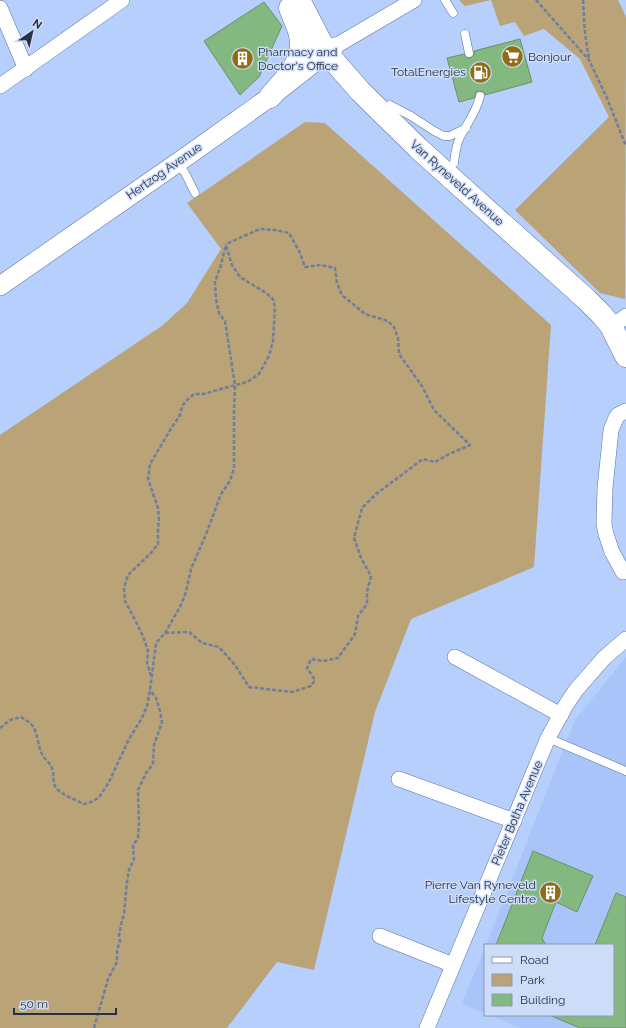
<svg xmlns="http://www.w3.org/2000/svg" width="626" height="1028" viewBox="0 0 626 1028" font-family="Raleway,sans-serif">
	<rect width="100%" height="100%" fill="#b6cffd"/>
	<g fill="#a8c4f8">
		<polygon points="626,657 626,1028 521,1028 489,1015 613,1015 613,945 486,945 575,720"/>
		<polygon points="485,947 485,1013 462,1004"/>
	</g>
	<g fill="#b9a377">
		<polygon points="459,0 618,0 626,17 625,299 600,293 515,210 609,117 580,59 544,29 524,36 515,22 500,26 491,0 465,6"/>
		<polygon points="305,122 325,123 551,325 534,567 411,619 375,712 314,970 277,962 227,1028 0,1028 0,435 163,325 187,303 221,249 187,203"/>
	</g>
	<g fill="#84b881" stroke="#6b9069">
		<polygon points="264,2 282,26 259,77 240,95 204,41"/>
		<polygon points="520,39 532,82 485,95 484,92 479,91 476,92 474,98 459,102 447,58 464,54 467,58 470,58 474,55 474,51"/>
		<polygon points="533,851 593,876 577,912 556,902 542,938 546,945 496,945"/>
		<polygon points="616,893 626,897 626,1028 580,1028 549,1015 613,1015 613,945 595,945"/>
	</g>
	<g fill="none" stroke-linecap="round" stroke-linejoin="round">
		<defs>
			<g id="service">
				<polyline points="445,0 453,13"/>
				<polyline points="465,34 469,53"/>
				<polyline points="390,105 411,116 434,131 444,136 450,136 466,128"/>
				<polyline points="178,163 185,173 195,193"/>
				<path d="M454,163C455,154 456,145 460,137C467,124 477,111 480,96"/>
				<polyline points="548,738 626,771"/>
			</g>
			<g id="minor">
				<polyline points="0,8 26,69"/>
				<polyline points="334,47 414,0"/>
				<polyline points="0,86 122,0"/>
				<polyline points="611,326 621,320 626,316"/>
				<polyline points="623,572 612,552 606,534 604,524 605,488 611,430 616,418 618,415 626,411"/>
				<polyline points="455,657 561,715"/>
				<polyline points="399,779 514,821"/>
				<polyline points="380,936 453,965"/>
				<polyline points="427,1028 548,738 566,705 576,690 604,658 626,639"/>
			</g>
			<polyline id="tertiary" points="0,286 190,154 270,97 334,47"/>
			<g id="secondary">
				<polyline points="299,0 326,52 360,91 418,148 586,299 601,314 611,326 626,356"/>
				<path d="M270,97C285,79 306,61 300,35C298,26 293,17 290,8"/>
			</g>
		</defs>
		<use href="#service" stroke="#5d729c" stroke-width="9"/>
		<use href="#minor" stroke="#5d729c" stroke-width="16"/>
		<use href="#tertiary" stroke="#5d729c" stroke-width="20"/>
		<use href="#secondary" stroke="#5d729c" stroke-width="23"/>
		<g stroke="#6d7e9e" stroke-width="2.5" stroke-dasharray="4 2" stroke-linecap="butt">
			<polyline points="536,0 589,60 607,98 626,146"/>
			<polyline points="583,0 585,34 589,59"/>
			<polyline points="165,633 189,632 202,643 219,647 235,665 249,687 292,692 311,686 315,680 307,668 311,659 323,661 338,658 355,634 358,616 367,604 367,592 371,576 361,558 354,538 362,508 376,494 423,459 435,462 449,454 470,445 434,410 422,386 399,354 398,338 394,327 388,321 365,314 342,295 337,283 335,268 321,265 305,267 300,253 289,233 275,230 260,229 226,244"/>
			<polyline points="151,676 147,663 148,651 143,636 135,620 125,601 124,588 128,575 151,553 158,544 158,528 159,520 158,508 148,479 150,464 172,427 180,415 182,406 187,400 194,394 204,394 221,389 247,382 259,374 269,356 273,341 275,307 273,299 266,293 240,277 232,265 226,245"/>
			<path d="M0,728L10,720L21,717C24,719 28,721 31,724C39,733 37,746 43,756C47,762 50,762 53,771C54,778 52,783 57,789C64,796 76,800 84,804L94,801L100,796L109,782L129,739L142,718L147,706L150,690L156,643L165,633L180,607L186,592L191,569L207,532L221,494L230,481L234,468V411L235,385L225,321L219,313L216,299L215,282L221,265L226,244"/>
			<polyline points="94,1028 108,979 117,962 117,950 120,941 119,936 121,925 124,914 127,882 129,870 134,859 133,846 138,838 139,823 138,790 146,773 153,764 154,745 162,722 160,711 156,698 150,690"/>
		</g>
		<use href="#service" stroke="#fff" stroke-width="8"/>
		<use href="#minor" stroke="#fff" stroke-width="15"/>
		<use href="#tertiary" stroke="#fff" stroke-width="19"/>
		<use href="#secondary" stroke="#fff" stroke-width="22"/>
	</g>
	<defs>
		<symbol id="supermarket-disc" viewBox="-11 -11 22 22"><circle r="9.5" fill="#916c13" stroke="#cddcf8"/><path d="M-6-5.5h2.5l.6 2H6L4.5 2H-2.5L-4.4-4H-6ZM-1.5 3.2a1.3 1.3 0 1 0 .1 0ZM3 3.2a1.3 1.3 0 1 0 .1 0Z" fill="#fff"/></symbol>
		<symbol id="building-disc" viewBox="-11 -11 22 22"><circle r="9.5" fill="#916c13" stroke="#cddcf8"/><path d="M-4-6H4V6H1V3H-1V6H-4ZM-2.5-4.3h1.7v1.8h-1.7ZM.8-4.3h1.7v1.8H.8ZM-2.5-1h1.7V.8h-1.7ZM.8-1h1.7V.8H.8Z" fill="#fff"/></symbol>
		<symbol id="fuel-disc" viewBox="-11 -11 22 22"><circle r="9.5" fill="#916c13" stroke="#cddcf8"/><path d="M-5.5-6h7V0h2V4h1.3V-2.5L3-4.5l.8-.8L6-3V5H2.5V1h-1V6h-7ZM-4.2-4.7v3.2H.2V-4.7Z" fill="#fff"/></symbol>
	</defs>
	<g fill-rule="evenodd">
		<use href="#supermarket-disc" x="500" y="44" width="25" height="25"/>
		<use href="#building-disc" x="230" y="46" width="25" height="25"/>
		<use href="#fuel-disc" x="468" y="60" width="25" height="25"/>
		<use href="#building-disc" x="538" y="880" width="25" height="25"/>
	</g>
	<g text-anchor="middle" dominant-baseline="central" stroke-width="3" stroke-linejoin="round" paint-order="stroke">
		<g font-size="12" fill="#273143" stroke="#cddcf8" text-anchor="start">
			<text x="258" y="52">Pharmacy and<tspan x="258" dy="14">Doctor's Office</tspan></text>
			<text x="528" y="57">Bonjour</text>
			<text x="466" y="72" text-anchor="end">TotalEnergies</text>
			<text x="536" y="885" text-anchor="end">Pierre Van Ryneveld<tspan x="536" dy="14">Lifestyle Centre</tspan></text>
		</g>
		<g font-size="12" fill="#273143" stroke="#cddcf8">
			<text transform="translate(164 171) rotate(-35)">Hertzog Avenue</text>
			<text transform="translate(457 183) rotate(42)">Van Ryneveld Avenue</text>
			<text transform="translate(517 813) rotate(-67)">Pieter Botha Avenue</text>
		</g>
	</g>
	<rect x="484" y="944" width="130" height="72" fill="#cddcf8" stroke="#8b98b0"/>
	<rect x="492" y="957" width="20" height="6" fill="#ffffff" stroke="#8b98b0"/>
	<text x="520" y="964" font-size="12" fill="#273143">Road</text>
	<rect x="492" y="974" width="20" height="12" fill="#b9a377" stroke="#8b98b0"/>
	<text x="520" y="984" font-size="12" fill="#273143">Park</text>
	<rect x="492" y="994" width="20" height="12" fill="#84b881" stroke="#8b98b0"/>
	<text x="520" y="1004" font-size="12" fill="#273143">Building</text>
	<g transform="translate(32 32) rotate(34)" stroke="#cddcf8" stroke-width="3" paint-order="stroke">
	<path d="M0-3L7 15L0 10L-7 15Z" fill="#273143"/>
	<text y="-6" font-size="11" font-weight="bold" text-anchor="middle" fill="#273143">N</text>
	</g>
	<path d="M14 1008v6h102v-6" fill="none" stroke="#273143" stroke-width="2"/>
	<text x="20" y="1008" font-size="12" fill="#273143" stroke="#cddcf8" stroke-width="3" paint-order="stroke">50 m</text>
</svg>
